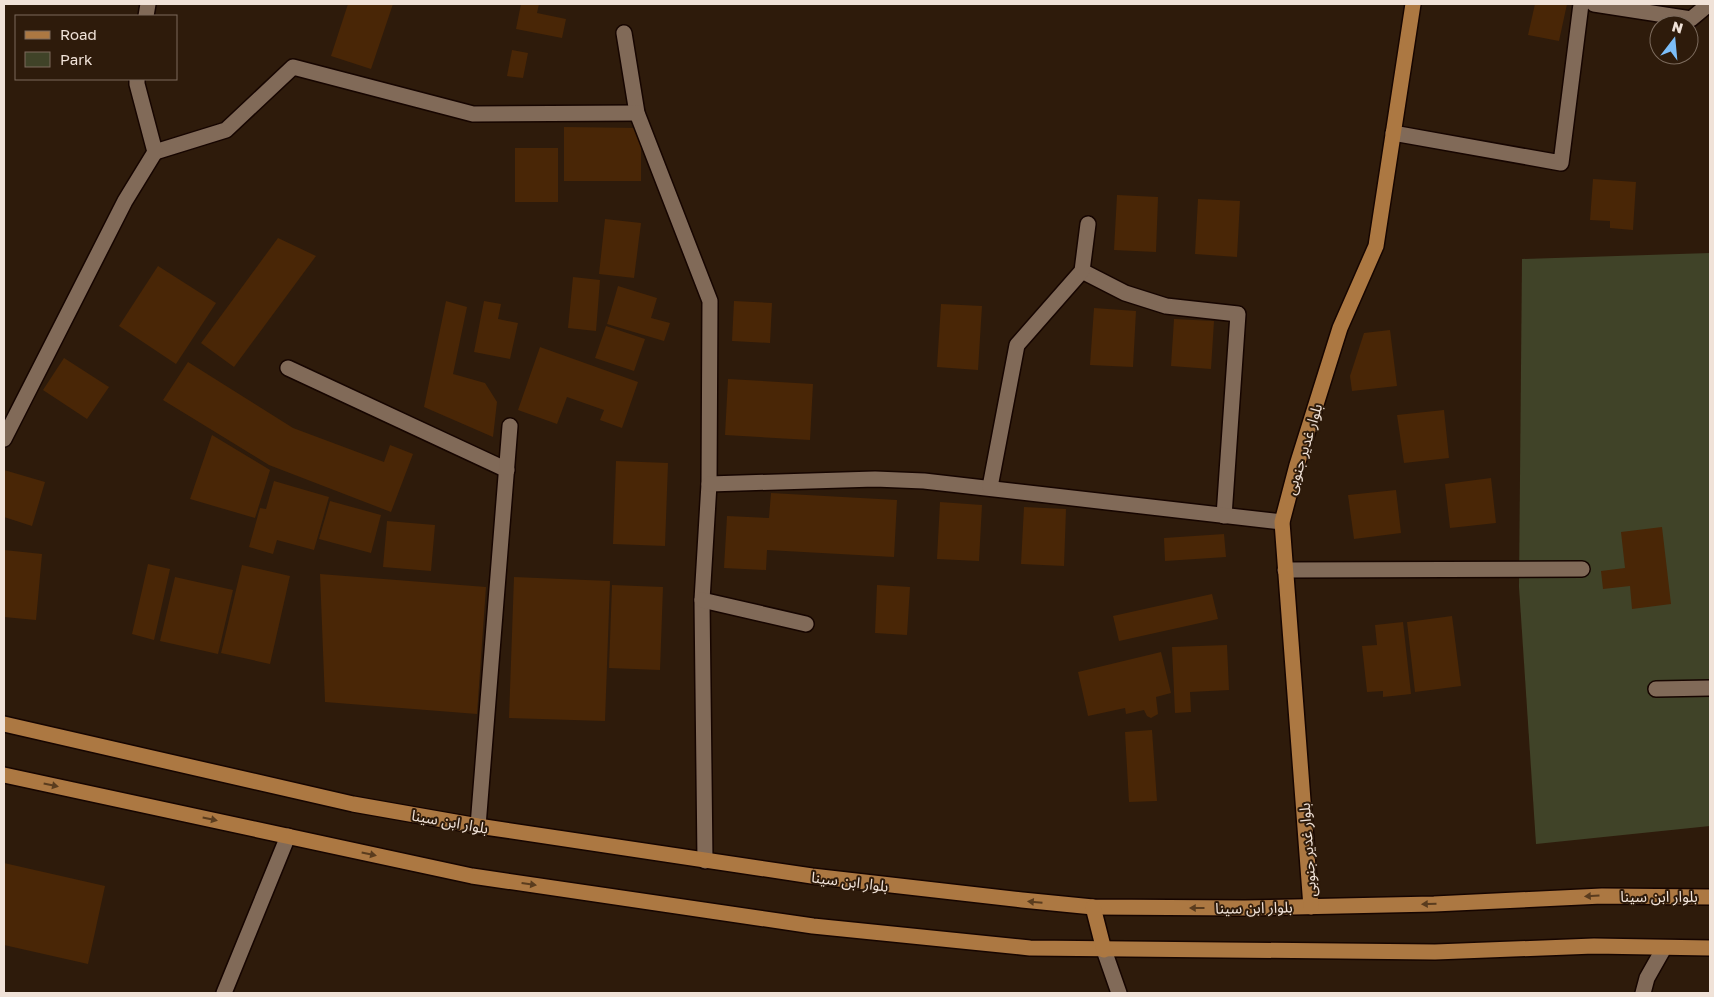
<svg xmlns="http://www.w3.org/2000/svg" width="1714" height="997" viewBox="0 0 1714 997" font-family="'Golos Text','Noto Sans Arabic',sans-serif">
	<rect width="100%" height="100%" fill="#2e1b0b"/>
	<polygon fill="#404328" points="1710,253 1710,826 1536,844 1519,587 1522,259"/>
	<g fill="#492606">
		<polygon points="348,4 393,4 371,69 331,56"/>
		<polygon points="521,4 539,4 537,13 566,19 562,38 516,29"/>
		<polygon points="1535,4 1567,4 1559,41 1528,35"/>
		<polygon points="512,50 528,53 523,78 507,76"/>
		<polygon points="564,127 641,128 641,181 564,181"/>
		<rect x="515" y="148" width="43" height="54"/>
		<polygon points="1593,179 1636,182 1633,230 1610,228 1610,221 1590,220"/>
		<polygon points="1117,195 1158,197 1156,252 1114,250"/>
		<polygon points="1198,199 1240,201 1237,257 1195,254"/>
		<polygon points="605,219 641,223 634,278 599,274"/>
		<polygon points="278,238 316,256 234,367 201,343"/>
		<polygon points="158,266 216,303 176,364 119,326"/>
		<polygon points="573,277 600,280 596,331 568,328"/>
		<polygon points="618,286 657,298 651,318 670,323 664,341 607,324"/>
		<polygon points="446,301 467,307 453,374 485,383 497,402 493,437 424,407"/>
		<polygon points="484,301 501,304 498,319 518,323 510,359 474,352"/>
		<polygon points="734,301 772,303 770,343 732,341"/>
		<polygon points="941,304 982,306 978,370 937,367"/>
		<polygon points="1094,308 1136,311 1133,367 1090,365"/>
		<polygon points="1174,319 1214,321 1211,369 1171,366"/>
		<polygon points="606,326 645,339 634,371 595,358"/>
		<polygon points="1390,330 1397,386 1352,391 1350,376 1364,333"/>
		<polygon points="540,347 638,382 622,428 600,420 604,410 567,397 557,424 518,410"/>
		<polygon points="64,358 109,387 87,419 43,390"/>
		<polygon points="188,362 293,428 384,462 390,445 413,454 391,512 269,465 163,400"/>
		<polygon points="728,379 813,384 810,440 725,435"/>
		<polygon points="1444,410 1449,458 1404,463 1397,415"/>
		<polygon points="212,435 270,470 255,518 190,499"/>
		<polygon points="616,461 668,463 665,546 613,544"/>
		<polygon points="4,470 45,482 32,526 4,517"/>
		<polygon points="1491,478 1496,523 1450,528 1445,484"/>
		<polygon points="274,481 329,497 314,550 277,540 273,554 249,547 260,508 266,509"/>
		<polygon points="1396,490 1401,533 1354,539 1348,495"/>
		<polygon points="771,493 897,500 894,557 767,550 766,570 724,568 727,516 769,518"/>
		<polygon points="330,501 381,515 371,553 319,539"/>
		<polygon points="940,502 982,505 979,561 937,559"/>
		<polygon points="1024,507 1066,509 1064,566 1021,564"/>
		<polygon points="387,521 435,525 431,571 383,567"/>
		<polygon points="1662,527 1671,604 1632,609 1630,586 1603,589 1601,571 1625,568 1621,532"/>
		<polygon points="1224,534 1226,557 1165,561 1164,538"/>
		<polygon points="4,550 42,554 36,620 4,617"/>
		<polygon points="148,564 170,569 154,640 132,634"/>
		<polygon points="242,565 290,576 270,664 221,653"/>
		<polygon points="320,574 486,587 477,714 325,702"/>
		<polygon points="175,577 233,590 218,654 160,641"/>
		<polygon points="514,577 610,581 605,721 509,718"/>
		<polygon points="612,585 663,587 660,670 609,668"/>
		<polygon points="877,585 910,587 907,635 875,633"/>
		<polygon points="1212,594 1218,619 1119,641 1113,616"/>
		<polygon points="1452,616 1461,686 1415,692 1407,622"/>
		<polygon points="1403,622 1411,694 1383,697 1383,691 1367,692 1362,646 1377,645 1375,625"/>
		<polygon points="1227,645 1229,690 1190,692 1191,712 1175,713 1172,647"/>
		<polygon points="1161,652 1171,693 1156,697 1158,714 1151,718 1147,716 1144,710 1126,714 1125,708 1088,716 1078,672"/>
		<polygon points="1152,730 1157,801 1129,802 1125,732"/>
		<polygon points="4,863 105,886 88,964 4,945"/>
	</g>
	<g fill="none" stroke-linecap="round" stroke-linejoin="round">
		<defs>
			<g id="minor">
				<polyline points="1594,4 1691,19 1709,4"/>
				<polyline points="146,16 148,4"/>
				<polyline points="624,33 637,113 710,301 709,484 702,600 705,861"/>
				<polyline points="1393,133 1561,163 1581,4"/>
				<polyline points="155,152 226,130 293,67 473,114 637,113"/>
				<polyline points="1082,271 1125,293 1166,306 1238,314 1224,516"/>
				<polyline points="288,368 507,470"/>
				<polyline points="4,439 125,201 155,152 137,84 137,79"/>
				<polyline points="709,484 875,479 924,481 1282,522"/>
				<polyline points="990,487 1017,345 1082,271 1088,224"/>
				<polyline points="1285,570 1582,569"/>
				<polyline points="702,600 806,624"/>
				<polyline points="1656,689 1710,688"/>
				<polyline points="478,826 510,426"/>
				<polyline points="1104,950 1119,993"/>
				<polyline points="224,993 288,836"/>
				<polyline points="1643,993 1647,978 1664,948"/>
			</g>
			<g id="major">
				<polyline points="4,724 353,804 478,826 812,876 1022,900 1093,907 1245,908 1434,904 1602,896 1710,897"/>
				<polyline points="4,775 472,876 813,926 1030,948 1435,952 1594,946 1710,948"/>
				<polyline points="1093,907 1104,950"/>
				<polyline points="1311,907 1282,522 1297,465 1340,328 1376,246 1413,4"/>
			</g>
		</defs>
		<use href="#minor" stroke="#160500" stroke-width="18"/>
		<use href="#major" stroke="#160500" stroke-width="18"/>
		<use href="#minor" stroke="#816a58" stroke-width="15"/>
		<use href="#major" stroke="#ac7842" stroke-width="15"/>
	</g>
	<defs><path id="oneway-solid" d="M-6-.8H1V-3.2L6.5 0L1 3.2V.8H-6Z" transform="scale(1.25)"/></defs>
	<g fill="#5a3c1e">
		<use href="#oneway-solid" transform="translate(51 785) rotate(12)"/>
		<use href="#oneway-solid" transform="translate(210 819) rotate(12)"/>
		<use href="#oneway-solid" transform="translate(369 854) rotate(12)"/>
		<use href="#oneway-solid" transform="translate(529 884) rotate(8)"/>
		<use href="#oneway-solid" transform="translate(1592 896) rotate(177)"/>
		<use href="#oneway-solid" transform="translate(1035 902) rotate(-175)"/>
		<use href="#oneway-solid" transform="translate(1429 904) rotate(178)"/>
		<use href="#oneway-solid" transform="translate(1197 908) rotate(-180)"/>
	</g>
	<g text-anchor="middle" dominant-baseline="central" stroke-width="4" stroke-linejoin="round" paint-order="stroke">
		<g font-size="15" fill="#f0e2d8" stroke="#2e1b0b">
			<text transform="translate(1303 449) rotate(-73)">بلوار غدیر جنوبی</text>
			<text transform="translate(450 821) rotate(10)">بلوار ابن سینا</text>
			<text transform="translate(1307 850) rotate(-94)">بلوار غدیر جنوبی</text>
			<text transform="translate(850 881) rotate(7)">بلوار ابن سینا</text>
			<text x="1659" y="896">بلوار ابن سینا</text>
			<text transform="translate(1254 907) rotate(-1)">بلوار ابن سینا</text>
		</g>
	</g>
	<rect width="1714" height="997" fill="none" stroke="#f0e2d8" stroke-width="10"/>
	<rect x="15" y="15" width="162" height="65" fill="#2e1b0b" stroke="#7c6b5d"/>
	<rect x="25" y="31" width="25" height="8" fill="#ac7842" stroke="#7c6b5d"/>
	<text x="60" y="40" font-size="15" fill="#f0e2d8">Road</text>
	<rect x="25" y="52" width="25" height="15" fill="#404328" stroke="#7c6b5d"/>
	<text x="60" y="65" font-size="15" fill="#f0e2d8">Park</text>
	<g transform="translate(1674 40) rotate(16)"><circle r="24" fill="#2e1b0b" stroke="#7c6b5d"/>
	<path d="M0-4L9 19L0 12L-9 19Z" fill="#7cbef9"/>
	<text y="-8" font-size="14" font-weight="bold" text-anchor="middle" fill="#f0e2d8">N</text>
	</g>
</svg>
